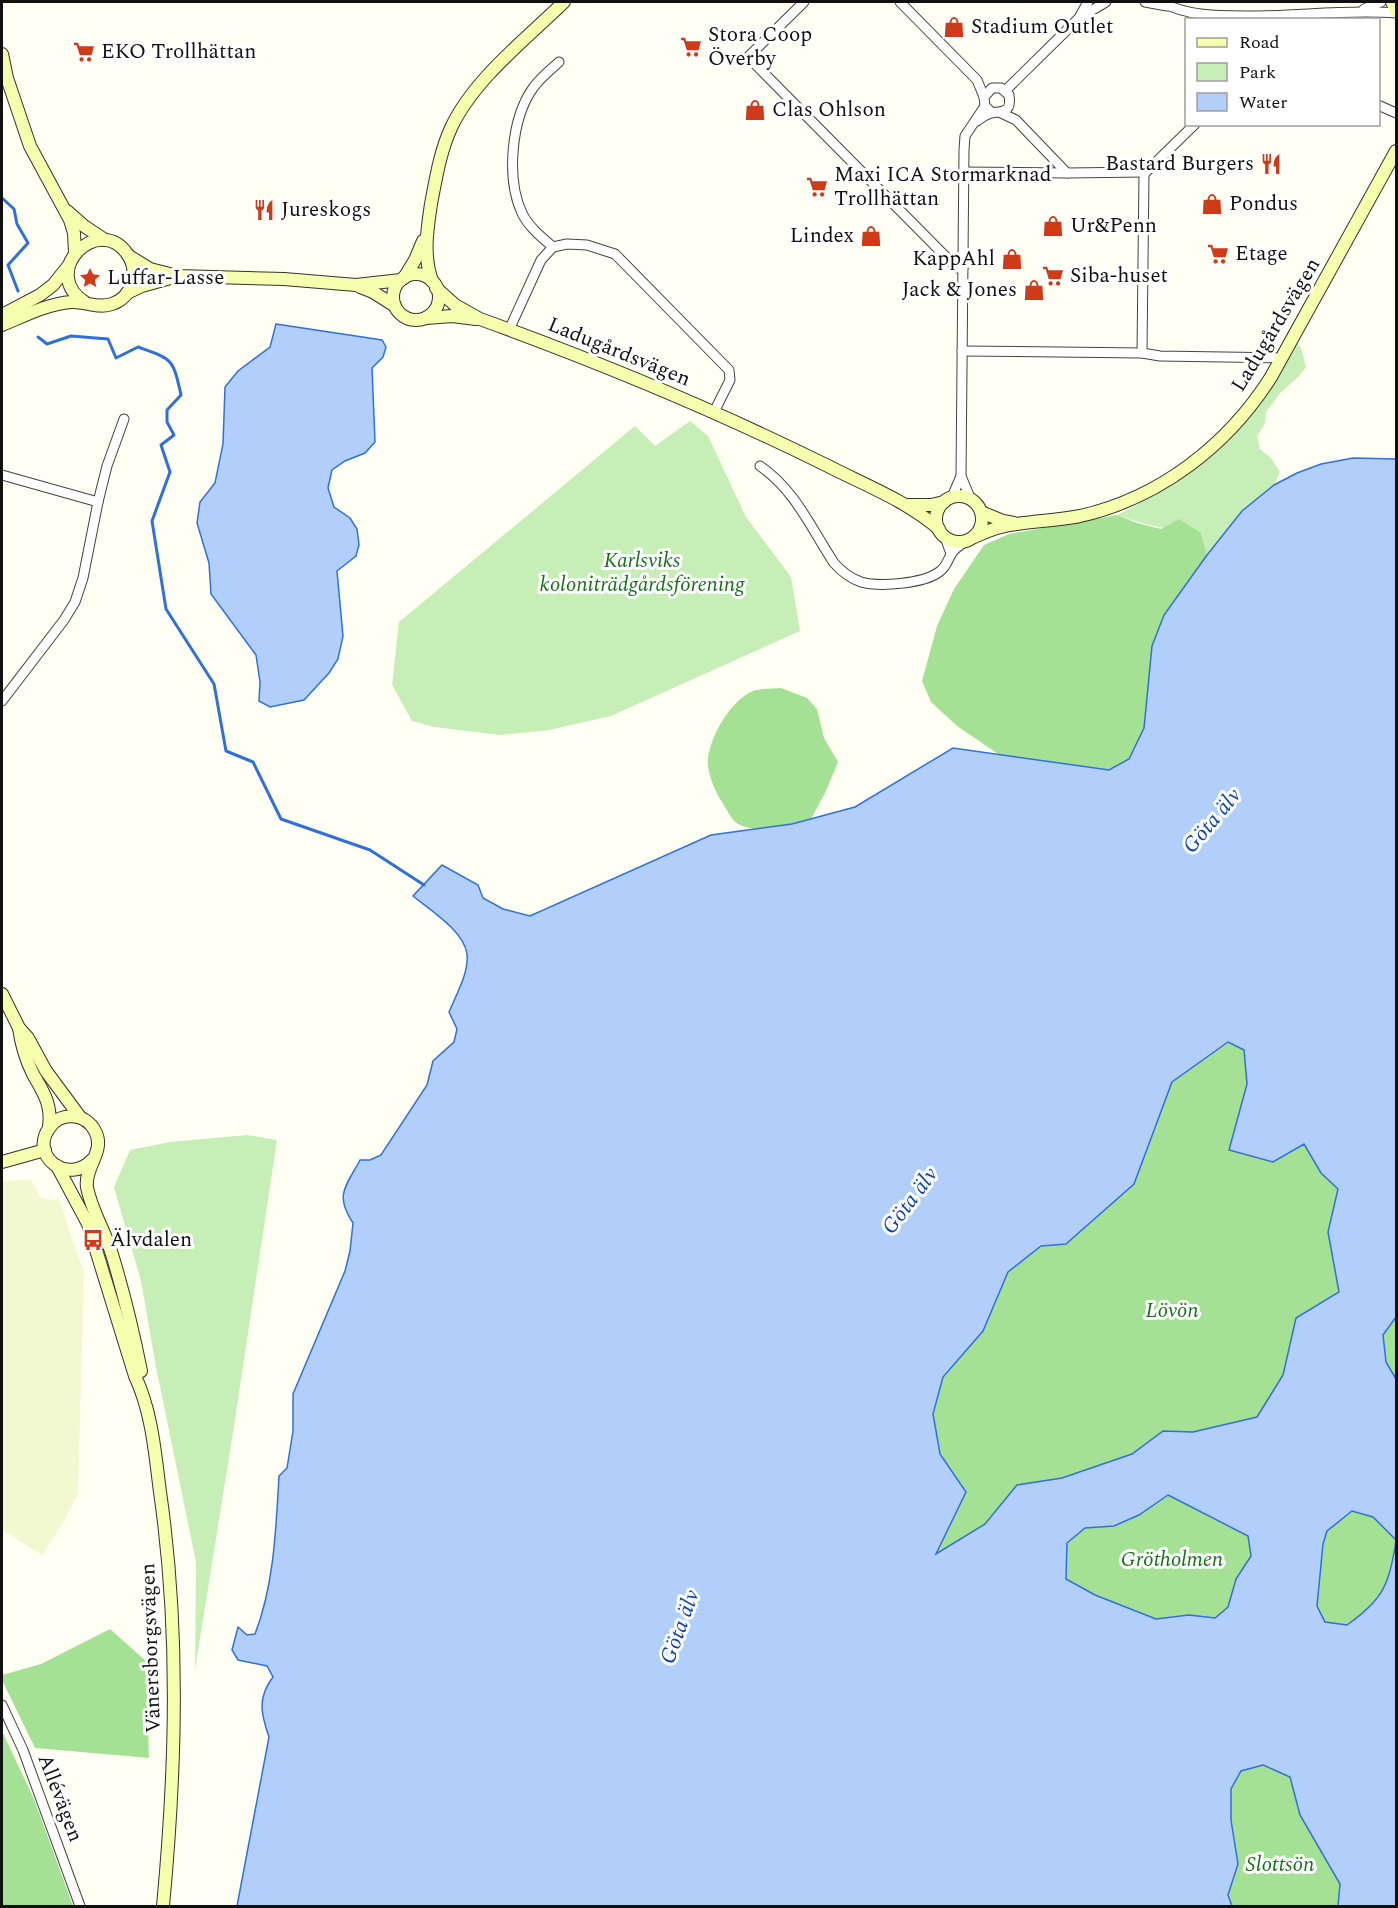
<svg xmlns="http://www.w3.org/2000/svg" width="1398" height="1908" viewBox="0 0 1398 1908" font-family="Spectral,serif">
	<rect width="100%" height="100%" fill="#fffff3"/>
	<polygon fill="#f2f8cf" points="31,1180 41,1198 60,1201 71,1237 84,1271 78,1494 61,1526 42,1555 2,1530 2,1181"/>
	<g fill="#c7eeb7">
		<path d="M1297,343L1301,348L1306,367L1298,377L1281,392L1266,412L1265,424L1257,436L1260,449L1271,458L1280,472L1274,485L1242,511L1207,555L1201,533C1172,530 1145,526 1117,515C1204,472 1251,429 1297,343Z"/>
		<polygon points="690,421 708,436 746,517 791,577 800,631 611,716 549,730 500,735 434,727 412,721 392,685 399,622 635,426 655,446"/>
		<polygon points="247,1135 277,1140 234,1426 195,1670 196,1562 156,1367 141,1281 114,1187 130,1150 170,1142"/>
	</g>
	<g fill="#a5e195">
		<polygon points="1117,515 1137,523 1161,529 1179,519 1201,533 1207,555 1164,615 1152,646 1144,728 1129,759 1109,770 1001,756 957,726 931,702 922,681 937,626 954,589 984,545 1009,534"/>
		<path d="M781,688L807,698L817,709L824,738L838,762L825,793L811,819C790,825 758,835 738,824C731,820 726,808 722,802C715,792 706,770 708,758C711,735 731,700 753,691C761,688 772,689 781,688Z"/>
		<polygon points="1228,1042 1244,1050 1247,1084 1229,1150 1273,1162 1304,1143 1321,1173 1338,1188 1328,1232 1339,1292 1296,1318 1283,1375 1257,1417 1193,1432 1163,1431 1132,1454 1062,1478 1017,1485 985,1524 935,1555 966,1492 940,1454 933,1414 943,1377 983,1331 1008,1272 1041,1246 1066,1244 1134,1184 1172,1081"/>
		<polygon points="1396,1317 1396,1379 1386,1362 1383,1335"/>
		<polygon points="1167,1495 1248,1536 1251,1556 1236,1579 1228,1607 1215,1618 1189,1615 1156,1619 1095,1595 1066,1580 1066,1543 1085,1528 1114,1526 1139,1515"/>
		<path d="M1352,1511L1373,1517L1396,1540C1389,1584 1384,1598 1347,1625L1325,1622L1317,1606L1323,1544L1327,1531Z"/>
		<polygon points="110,1629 146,1661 149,1758 35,1748 2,1680 2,1675 41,1664"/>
		<polygon points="2,1731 34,1799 73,1906 2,1906"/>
		<polygon points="1263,1765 1290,1777 1300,1815 1340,1884 1338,1906 1232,1906 1228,1895 1238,1864 1231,1820 1231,1789 1240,1771"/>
	</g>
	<g fill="#b2cffc" stroke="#3170da" stroke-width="1.5" fill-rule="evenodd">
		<polygon points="276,324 382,340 386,347 383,357 372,368 375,442 365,453 345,461 332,470 328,488 334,507 350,518 357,529 359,545 356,556 337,571 343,636 338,659 329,673 304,700 270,707 259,701 260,682 256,655 211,594 209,563 197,523 200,502 215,483 223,444 225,387 238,371 270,347"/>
		<path d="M1353,458L1396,459V1317L1383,1335L1386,1362L1396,1379V1540L1373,1517L1352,1511L1327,1531L1323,1544L1317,1606L1325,1622L1347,1625C1384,1599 1389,1584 1396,1541V1906H1338L1340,1884L1300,1815L1290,1777L1263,1765L1241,1771L1231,1789V1820L1238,1864L1228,1895L1232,1906H237L269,1737C261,1714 257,1698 273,1677L267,1666L238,1660L232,1650L238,1627L247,1635L255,1634C274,1585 276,1529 279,1476L287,1468L293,1431V1394L345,1271L350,1251L353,1223C334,1194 346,1187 360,1160H370L381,1155L427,1085L433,1061L454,1042L457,1029L449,1012C456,995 469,973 467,954C464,931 430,910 413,896L442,865L478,885L483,898L503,909L530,916L711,835L792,824L855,807L953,748L1109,770L1129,759L1144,728L1152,646L1164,615L1207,555L1242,511L1274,485L1297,473L1321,464ZM1228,1042L1244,1050L1247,1084L1229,1150L1273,1162L1304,1144L1321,1173L1338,1189L1328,1232L1339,1292L1296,1318L1283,1375L1257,1417L1193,1432L1163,1431L1132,1454L1062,1478L1017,1485L985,1524L936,1554L966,1492L940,1454L933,1414L943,1377L983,1331L1008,1272L1041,1246L1066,1244L1134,1184L1172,1082ZM1168,1495L1248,1536L1251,1556L1236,1579L1228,1607L1215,1618L1189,1615L1156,1619L1095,1595L1066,1579L1067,1543L1085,1528L1114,1526L1139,1515Z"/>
	</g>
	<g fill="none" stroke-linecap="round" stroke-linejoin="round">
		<g stroke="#3170da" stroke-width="3">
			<polyline points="2,198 14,209 17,224 28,243 8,265 18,291"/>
			<path d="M38,337L47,344L71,336L108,339L116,358L138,347C172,359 173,358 181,395L167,410V422L174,435L161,445L170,472L152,521L166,609L214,684L226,751L253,762L281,819L370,850L424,885"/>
		</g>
		<defs>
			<g id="street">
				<polyline points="804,2 748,57 957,268 963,268"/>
				<polyline points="900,2 977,80 984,97"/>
				<polyline points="1145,2 1167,6"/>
				<path d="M1161,2C1189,17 1221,16 1252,16C1300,16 1348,9 1396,13"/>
				<polyline points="1364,9 1381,2"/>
				<polyline points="1080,16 1088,2"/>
				<path d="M559,62C550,70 539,79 533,88C511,119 506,179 522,213C528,226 541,237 553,247L567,244L587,245L615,254L729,370L730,380L714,412"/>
				<polyline points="1006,90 1079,18 1106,2"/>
				<polyline points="1378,105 1396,113"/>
				<polyline points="1001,113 1016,120 1067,173 1146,172 1195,124"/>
				<path d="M977,121C981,118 986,114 991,113C1003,111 1012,113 1009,95L1001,88H992L984,97L985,106L992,113"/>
				<polyline points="964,172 1067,173"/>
				<polyline points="509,330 541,260 553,247"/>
				<polyline points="962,351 1142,353 1160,356 1282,358"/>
				<polyline points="1142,353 1144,172"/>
				<path d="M760,466C795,490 811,528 834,563C841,571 850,578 861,582C879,587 923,584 939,572C947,567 947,560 952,553C955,548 962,544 966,541"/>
				<polyline points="2,475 98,502"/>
				<polyline points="952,497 961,476"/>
				<polyline points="971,500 961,476 964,150 965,136 985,106"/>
				<polyline points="945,537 951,554"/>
				<polyline points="2,701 64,620 75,602 83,578 98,502 107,466 124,419"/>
				<polyline points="2,1705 23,1750 80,1906"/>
			</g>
			<g id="secondary">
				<polyline points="1392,2 1396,11"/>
				<polyline points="2,54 7,78 30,146 70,220 74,233 75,253"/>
				<polyline points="67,211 84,226 105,240"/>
				<polyline points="129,256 150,269 178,276 284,279 356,285 401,280"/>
				<circle cx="416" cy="297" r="23"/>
				<polyline points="404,278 415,260 423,241"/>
				<path d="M432,281C423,255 427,231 431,204C436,178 440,152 451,128C473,80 526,39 564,2"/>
				<polyline points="360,287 373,292 395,306"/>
				<path d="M436,288L455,305L480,319C599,362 715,410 828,466C865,485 907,501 939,529"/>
				<polyline points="127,293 142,286 174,277"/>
				<polyline points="2,315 40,295 53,285 69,265"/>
				<polyline points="426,318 452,316 476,319"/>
				<path d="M2,325C24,316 47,304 71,302C85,301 98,309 112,304C121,301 128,294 131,286C135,275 134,264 128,255C99,211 37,273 86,303"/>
				<circle cx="959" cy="519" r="23"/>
				<polyline points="907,505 931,505 944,502"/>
				<polyline points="981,512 1003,521 1014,523"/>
				<path d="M974,537C987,531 1002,525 1017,524C1038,521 1059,520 1080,516C1160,498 1228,445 1271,377L1396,151"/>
				<polyline points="2,994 19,1028 28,1038 46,1071 80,1117"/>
				<path d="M19,1028C21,1043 26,1060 33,1074C44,1093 52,1105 49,1127"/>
				<path d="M93,1159C68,1187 28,1155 50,1127C61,1111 86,1113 95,1131C106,1151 84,1167 87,1187C91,1209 104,1230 111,1251C123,1290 133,1331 141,1371"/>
				<polyline points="2,1162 45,1150"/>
				<path d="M57,1166L88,1224L135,1376C152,1412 155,1453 160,1492C180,1630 176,1768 163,1906"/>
			</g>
		</defs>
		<use href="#street" stroke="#434343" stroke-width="11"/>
		<use href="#secondary" stroke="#323232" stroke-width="14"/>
		<use href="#street" stroke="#fff" stroke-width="9"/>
		<use href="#secondary" stroke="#f5ffae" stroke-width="12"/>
	</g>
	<defs>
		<symbol id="shop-bare" viewBox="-9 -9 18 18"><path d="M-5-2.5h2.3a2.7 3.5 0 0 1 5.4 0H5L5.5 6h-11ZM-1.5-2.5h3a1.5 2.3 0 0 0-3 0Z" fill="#ce3b19" stroke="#fff" stroke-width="2.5" paint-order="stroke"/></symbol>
		<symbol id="supermarket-bare" viewBox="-9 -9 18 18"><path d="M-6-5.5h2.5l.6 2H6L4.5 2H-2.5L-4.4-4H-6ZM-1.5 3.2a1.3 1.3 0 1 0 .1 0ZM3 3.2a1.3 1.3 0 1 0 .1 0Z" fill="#ce3b19" stroke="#fff" stroke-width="2.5" paint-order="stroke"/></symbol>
		<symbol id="restaurant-bare" viewBox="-9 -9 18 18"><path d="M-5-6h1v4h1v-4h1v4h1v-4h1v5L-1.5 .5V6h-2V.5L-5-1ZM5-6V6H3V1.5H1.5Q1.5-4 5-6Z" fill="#ce3b19" stroke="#fff" stroke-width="2.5" paint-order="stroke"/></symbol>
		<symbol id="sight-bare" viewBox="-9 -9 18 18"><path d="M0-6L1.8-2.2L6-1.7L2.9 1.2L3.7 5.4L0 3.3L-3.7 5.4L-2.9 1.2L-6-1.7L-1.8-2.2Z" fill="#ce3b19" stroke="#fff" stroke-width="2.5" paint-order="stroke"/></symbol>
		<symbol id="bus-bare" viewBox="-9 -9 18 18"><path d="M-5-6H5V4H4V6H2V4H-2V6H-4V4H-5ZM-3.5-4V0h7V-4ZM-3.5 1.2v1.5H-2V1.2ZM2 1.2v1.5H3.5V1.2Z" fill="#ce3b19" stroke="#fff" stroke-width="2.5" paint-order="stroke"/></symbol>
	</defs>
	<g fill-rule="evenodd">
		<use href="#shop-bare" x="939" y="12" width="30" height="30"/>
		<use href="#supermarket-bare" x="676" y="32" width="30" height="30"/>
		<use href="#supermarket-bare" x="69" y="37" width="30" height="30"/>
		<use href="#shop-bare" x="740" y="95" width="30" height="30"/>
		<use href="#restaurant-bare" x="1256" y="149" width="30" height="30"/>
		<use href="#supermarket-bare" x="802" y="172" width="30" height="30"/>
		<use href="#shop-bare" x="1197" y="189" width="30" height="30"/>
		<use href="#restaurant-bare" x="249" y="195" width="30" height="30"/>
		<use href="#shop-bare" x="1038" y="211" width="30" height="30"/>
		<use href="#shop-bare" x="856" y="221" width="30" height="30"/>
		<use href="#supermarket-bare" x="1203" y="239" width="30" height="30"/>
		<use href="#shop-bare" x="997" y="244" width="30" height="30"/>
		<use href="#supermarket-bare" x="1038" y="261" width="30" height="30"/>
		<use href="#sight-bare" x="75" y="263" width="30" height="30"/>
		<use href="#shop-bare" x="1019" y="275" width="30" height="30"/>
		<use href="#bus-bare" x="78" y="1225" width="30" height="30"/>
	</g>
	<g text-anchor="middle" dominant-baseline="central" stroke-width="6" stroke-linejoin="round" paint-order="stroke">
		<g font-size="21" fill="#101010" stroke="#fff" text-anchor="start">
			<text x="971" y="27">Stadium Outlet</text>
			<text x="708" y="35">Stora Coop<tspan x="708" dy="24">Överby</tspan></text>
			<text x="101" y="52">EKO Trollhättan</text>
			<text x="772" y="110">Clas Ohlson</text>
			<text x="1254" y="164" text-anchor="end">Bastard Burgers</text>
			<text x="834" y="175">Maxi ICA Stormarknad<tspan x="834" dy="24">Trollhättan</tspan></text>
			<text x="1229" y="204">Pondus</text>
			<text x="281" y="210">Jureskogs</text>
			<text x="1070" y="226">Ur&amp;Penn</text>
			<text x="854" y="236" text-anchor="end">Lindex</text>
			<text x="1235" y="254">Etage</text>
			<text x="995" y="259" text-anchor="end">KappAhl</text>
			<text x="1070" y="276">Siba-huset</text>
			<text x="107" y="278">Luffar-Lasse</text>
			<text x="1017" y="290" text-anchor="end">Jack &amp; Jones</text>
			<text x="110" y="1240">Älvdalen</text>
		</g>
		<g font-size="21" fill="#101010" stroke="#fff">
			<text transform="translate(1276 325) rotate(-59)">Ladugårdsvägen</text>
			<text transform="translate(619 352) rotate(22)">Ladugårdsvägen</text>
			<text transform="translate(151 1648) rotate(-92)">Vänersborgsvägen</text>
			<text transform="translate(60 1798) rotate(69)">Allévägen</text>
		</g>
		<g font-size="21" font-style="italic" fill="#196f1b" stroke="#fff">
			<text x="642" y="561">Karlsviks<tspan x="642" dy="24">koloniträdgårdsförening</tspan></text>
			<text x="1172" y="1311">Lövön</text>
			<text x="1172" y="1560">Grötholmen</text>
			<text x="1280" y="1865">Slottsön</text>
		</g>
		<g font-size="22" font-style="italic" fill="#0b42af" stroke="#fff">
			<text transform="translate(1212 821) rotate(-50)">Göta älv</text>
			<text transform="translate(910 1201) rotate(-53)">Göta älv</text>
			<text transform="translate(680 1627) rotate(-70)">Göta älv</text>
		</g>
	</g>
	<rect width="1398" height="1908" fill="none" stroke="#101010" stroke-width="6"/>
	<rect x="1185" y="18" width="195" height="108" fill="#ffffff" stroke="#9f9f9f" stroke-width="1.5"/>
	<rect x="1197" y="38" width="30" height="9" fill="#f5ffae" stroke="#9f9f9f" stroke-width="1.5"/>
	<text x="1239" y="48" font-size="18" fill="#101010">Road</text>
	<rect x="1197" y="63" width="30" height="18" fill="#c7eeb7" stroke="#9f9f9f" stroke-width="1.5"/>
	<text x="1239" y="78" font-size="18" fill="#101010">Park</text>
	<rect x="1197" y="93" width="30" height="18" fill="#b2cffc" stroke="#9f9f9f" stroke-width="1.5"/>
	<text x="1239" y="108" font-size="18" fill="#101010">Water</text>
</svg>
